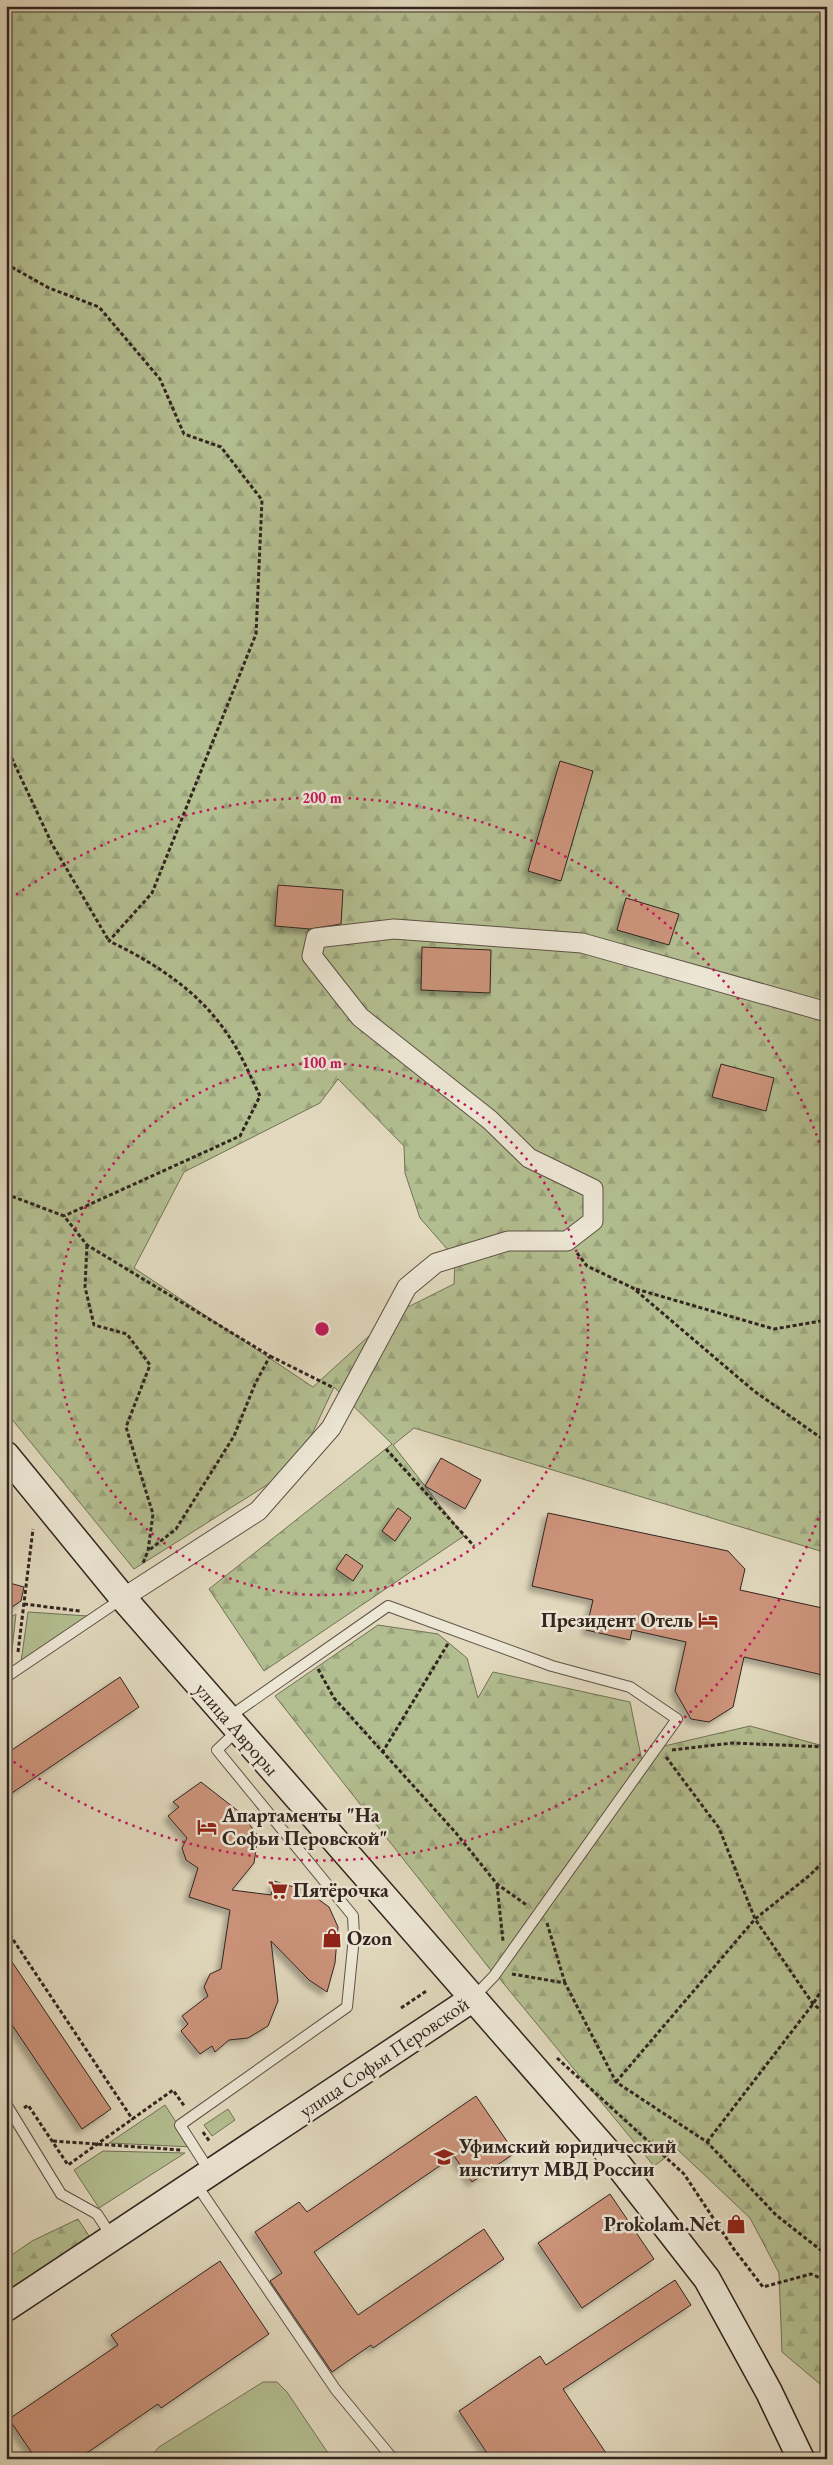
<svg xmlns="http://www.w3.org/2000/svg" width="833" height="2465" viewBox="0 0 833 2465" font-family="'EB Garamond',serif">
	<defs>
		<pattern id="forest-firs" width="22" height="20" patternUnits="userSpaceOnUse" patternTransform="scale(1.25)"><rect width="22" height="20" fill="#b3be90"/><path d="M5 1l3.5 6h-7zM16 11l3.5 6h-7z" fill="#9aa37c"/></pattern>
		<filter id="shadow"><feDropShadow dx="-4.5" dy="4.5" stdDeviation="2.5" flood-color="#0004"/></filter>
	</defs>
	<rect width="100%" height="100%" fill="#e1d8bd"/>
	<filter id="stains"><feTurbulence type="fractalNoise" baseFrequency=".004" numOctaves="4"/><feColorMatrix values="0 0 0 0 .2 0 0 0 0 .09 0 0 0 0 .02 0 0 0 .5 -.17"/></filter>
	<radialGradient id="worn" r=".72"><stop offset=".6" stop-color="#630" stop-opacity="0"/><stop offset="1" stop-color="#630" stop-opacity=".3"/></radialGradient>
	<g fill="#b3be90" stroke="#727258">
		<polygon points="28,1612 88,1616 21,1662"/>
		<polygon points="16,1614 10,1668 6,1671 6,1620"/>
		<polygon points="165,2105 192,2147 109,2143"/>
		<polygon points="228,2109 235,2120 212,2136 204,2125"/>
		<polygon points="103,2151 185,2153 99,2208 74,2170"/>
		<polygon points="263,2382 277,2382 287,2392 332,2459 148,2459 159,2447"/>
	</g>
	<g fill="url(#forest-firs)" stroke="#727258" fill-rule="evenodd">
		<path d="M6,6H827V1553L414,1428L393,1445L464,1536L264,1671L209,1589L392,1444L334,1387L297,1466L134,1569L6,1412ZM338,1079L404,1146L405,1173L420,1218L455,1258L454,1284L392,1315L313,1387L134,1268L184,1172L320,1103Z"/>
		<polygon points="378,1625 438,1634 467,1658 478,1698 493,1672 630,1702 642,1761 493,1973 275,1696"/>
		<polygon points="750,1726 827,1747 827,2390 782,2352 779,2273 750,2218 677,2149 654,2166 499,1978 660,1747"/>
		<polygon points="78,2219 89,2236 6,2292 6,2259 32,2241"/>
	</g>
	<g fill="#cb937a" stroke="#322520" filter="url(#shadow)">
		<polygon points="560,761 593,771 561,881 528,871"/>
		<polygon points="278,885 343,890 341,924 310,929 275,926"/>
		<polygon points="626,898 679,914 669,945 617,930"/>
		<polygon points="422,947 491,950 490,993 421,990"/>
		<polygon points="721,1064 774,1078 766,1111 712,1097"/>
		<polygon points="441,1458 481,1480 465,1509 425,1486"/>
		<polygon points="398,1508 411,1518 395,1541 382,1531"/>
		<polygon points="548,1513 728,1551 745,1569 740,1590 827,1609 827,1676 744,1657 733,1707 709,1722 691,1719 675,1691 686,1642 632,1630 630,1640 586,1630 593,1600 532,1586"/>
		<polygon points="346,1554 363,1566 353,1581 336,1569"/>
		<polygon points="6,1582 24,1587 21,1601 6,1611"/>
		<polygon points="120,1677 139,1707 6,1797 6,1754"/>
		<polygon points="201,1782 242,1814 258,1836 254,1863 232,1890 271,1895 274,1881 307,1891 329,1907 338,1927 335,1963 327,1992 309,1980 271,1941 278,2001 268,2026 248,2038 229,2040 215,2052 212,2046 200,2054 181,2031 188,2024 182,2016 208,1996 204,1987 210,1974 221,1969 230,1910 189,1897 198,1868 186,1860 182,1848 187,1838 168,1816 179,1807 173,1802"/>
		<polygon points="6,1953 111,2109 82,2129 6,2016"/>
		<polygon points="476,2096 515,2153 472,2182 454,2156 314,2252 358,2315 484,2229 504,2259 373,2348 371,2345 332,2372 270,2281 282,2273 255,2232 299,2202 307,2212"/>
		<polygon points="610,2194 654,2259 582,2308 538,2243"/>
		<polygon points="220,2261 269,2334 161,2408 158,2404 78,2459 36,2459 9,2419 118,2345 111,2335"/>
		<polygon points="675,2280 691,2305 563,2389 610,2459 491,2459 459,2411 540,2356 546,2365"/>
	</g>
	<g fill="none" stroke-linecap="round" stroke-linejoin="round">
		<defs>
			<g id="lane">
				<polyline points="6,1677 123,1598"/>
				<polyline points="229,1717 388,1606 552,1666 630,1687 677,1719 494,1976 473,1998"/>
				<polyline points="6,2104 61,2194 97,2214 112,2237"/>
				<polyline points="210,2172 180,2125 347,2007 354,1937 353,1916 217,1750 238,1730"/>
				<polyline points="196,2184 336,2390 393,2459"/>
			</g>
			<polyline id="street" points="123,1598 258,1511 331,1428 407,1287 436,1263 508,1241 567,1241 593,1221 593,1189 529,1158 490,1120 360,1017 312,956 316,938 394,929 582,943 827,1012"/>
			<g id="secondary">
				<polyline points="6,1455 123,1598 612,2157 707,2279 769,2392 801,2459"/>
				<polyline points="6,2308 472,1999"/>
			</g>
		</defs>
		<use href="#lane" stroke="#5e5247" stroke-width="12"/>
		<use href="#street" stroke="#5e5247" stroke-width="21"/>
		<use href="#secondary" stroke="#322520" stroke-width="29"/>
		<g stroke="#322520" stroke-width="3" stroke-dasharray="4 2.5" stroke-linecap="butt">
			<path d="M6,264L49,288L99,307L160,379L184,434L221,447L262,500L256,634L152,893L109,941C155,963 200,992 228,1035C241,1053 250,1076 260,1096L240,1136L64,1216"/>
			<polyline points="6,746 52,844 109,941"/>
			<polyline points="6,1194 64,1216 87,1245 270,1356 255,1384 234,1436 176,1529 148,1551"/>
			<polyline points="87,1245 85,1287 94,1325 127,1334 150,1365 126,1427 153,1514 148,1551 143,1563"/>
			<polyline points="577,1253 587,1266 633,1288 754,1391 827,1442"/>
			<polyline points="636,1289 774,1329 827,1320"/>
			<polyline points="270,1356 334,1388"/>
			<polyline points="386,1449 474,1546"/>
			<polyline points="24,1604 80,1611"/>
			<polyline points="18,1652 33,1529"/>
			<polyline points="318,1669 334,1698 456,1833 497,1884 528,1906"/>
			<polyline points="672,1750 733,1743 827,1747"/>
			<polyline points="382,1753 449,1642"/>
			<polyline points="666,1757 719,1828 755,1919 813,2004 827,2015"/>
			<polyline points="497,1885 503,1941"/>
			<polyline points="547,1923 565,1983"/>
			<polyline points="6,1929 133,2120"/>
			<polyline points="512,1974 565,1983 616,2082 707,2142 776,2215 827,2255"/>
			<polyline points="401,2008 428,1990"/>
			<polyline points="557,2058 684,2174 733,2248 763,2287 811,2274 827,2281"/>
			<polyline points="616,2082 755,1919 810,1875 827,1858"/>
			<polyline points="24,2108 28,2105 68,2165 173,2090 185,2107"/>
			<polyline points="203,2132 210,2142"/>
			<polyline points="53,2141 181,2150"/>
			<polyline points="707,2142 813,2004 827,1981"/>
		</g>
		<use href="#lane" stroke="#ece6d4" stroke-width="10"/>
		<use href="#street" stroke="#ece6d4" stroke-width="19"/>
		<use href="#secondary" stroke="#ece6d4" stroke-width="26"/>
	</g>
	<g fill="none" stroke="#c2185b" stroke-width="2.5" stroke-dasharray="2.5 5">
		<circle cx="322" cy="1329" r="266"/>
		<path d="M826 1497A531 531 0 0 1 10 1759M10 899A531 531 0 0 1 826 1161"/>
	</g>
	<defs>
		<symbol id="hotel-bare" viewBox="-9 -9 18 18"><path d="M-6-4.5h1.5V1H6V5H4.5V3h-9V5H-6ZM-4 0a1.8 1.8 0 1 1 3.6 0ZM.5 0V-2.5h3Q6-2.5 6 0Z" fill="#8f2418" stroke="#ece6d4" stroke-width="2.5" paint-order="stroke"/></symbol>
		<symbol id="supermarket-bare" viewBox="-9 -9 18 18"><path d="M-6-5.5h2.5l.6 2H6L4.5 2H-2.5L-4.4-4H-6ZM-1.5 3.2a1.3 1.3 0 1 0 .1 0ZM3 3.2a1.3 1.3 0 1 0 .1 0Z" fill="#8f2418" stroke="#ece6d4" stroke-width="2.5" paint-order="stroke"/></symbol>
		<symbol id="shop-bare" viewBox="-9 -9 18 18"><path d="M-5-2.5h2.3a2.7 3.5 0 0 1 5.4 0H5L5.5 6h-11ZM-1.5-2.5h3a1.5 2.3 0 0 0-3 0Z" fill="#8f2418" stroke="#ece6d4" stroke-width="2.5" paint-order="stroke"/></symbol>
		<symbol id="university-bare" viewBox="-9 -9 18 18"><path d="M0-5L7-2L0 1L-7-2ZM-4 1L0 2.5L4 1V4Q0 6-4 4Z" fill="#8f2418" stroke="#ece6d4" stroke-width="2.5" paint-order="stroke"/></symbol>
	</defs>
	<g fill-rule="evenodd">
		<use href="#hotel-bare" x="694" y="1606" width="28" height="28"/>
		<use href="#hotel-bare" x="193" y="1813" width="28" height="28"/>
		<use href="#supermarket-bare" x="264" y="1876" width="28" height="28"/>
		<use href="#shop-bare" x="318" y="1924" width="28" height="28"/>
		<use href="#university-bare" x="430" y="2143" width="28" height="28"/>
		<use href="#shop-bare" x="722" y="2210" width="28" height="28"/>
	</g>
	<g text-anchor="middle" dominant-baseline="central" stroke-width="5" stroke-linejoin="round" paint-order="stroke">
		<g font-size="20" font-weight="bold" fill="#322520" stroke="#ece6d4" text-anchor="start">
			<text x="693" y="1620" text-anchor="end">Президент Отель</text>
			<text x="222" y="1815">Апартаменты "На<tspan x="222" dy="23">Софьи Перовской"</tspan></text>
			<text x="293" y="1890">Пятёрочка</text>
			<text x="347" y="1938">Ozon</text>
			<text x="459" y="2146">Уфимский юридический<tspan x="459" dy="23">институт МВД России</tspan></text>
			<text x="721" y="2224" text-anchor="end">Prokolam.Net</text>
		</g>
		<g font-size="20" fill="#322520" stroke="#ece6d4">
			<text transform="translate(237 1729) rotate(49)">улица Авроры</text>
			<text transform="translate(384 2057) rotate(-34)">улица Софьи Перовской</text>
		</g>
	</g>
	<circle cx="322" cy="1329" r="8" fill="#c2185b" stroke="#ece6d4" stroke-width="2.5"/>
	<g font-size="15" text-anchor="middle" font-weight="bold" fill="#c2185b" stroke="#ece6d4" stroke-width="5" stroke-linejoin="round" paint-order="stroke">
		<text x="322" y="803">200 m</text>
		<text x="322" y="1068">100 m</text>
	</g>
	<rect width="833" height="2465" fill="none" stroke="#e1d8bd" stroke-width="25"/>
	<rect x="8" y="8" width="818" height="2450" fill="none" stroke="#322520" stroke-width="2.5"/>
	<rect x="12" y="12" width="808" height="2440" fill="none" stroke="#322520"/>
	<rect width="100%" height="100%" filter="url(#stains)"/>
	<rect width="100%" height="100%" fill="url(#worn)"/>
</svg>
